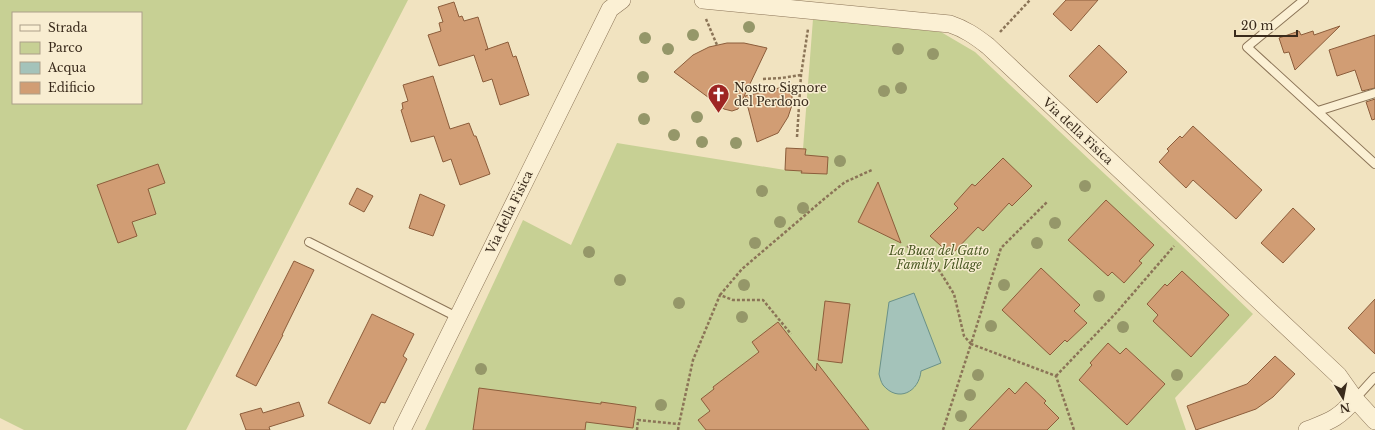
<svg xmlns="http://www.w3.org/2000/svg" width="1375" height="430" viewBox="0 0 1375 430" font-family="'Libre Baskerville',serif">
	<rect width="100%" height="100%" fill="#f1e3c0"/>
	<g fill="#c7d094" fill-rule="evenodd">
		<path d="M0,0H408L186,430H24L0,418ZM13,13H141V103H13Z"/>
		<polygon points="813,19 941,32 975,52 1093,163 1178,242 1253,314 1175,398 1186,430 425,430 523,220 571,245 617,143 785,170 786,148 803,149"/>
	</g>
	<path fill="#a4c3ba" stroke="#6a9188" d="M914,293L941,363L921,371C919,392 898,403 883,385C881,382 880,378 879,374L889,302Z"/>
	<g fill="#d19d74" stroke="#8c5d3b">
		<polygon points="1066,0 1098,0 1071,31 1053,14"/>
		<polygon points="454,2 459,17 462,16 464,21 478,17 488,49 485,50 508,42 513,57 516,56 529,95 500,105 492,79 483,82 474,55 439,66 428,35 441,31 439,23 443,22 438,7"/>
		<polygon points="1340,26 1295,70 1289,52 1284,53 1279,38 1299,31 1301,35 1313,31 1314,35"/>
		<polygon points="1375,35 1375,88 1362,91 1355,70 1337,76 1329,50"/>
		<polygon points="727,43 744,43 767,48 738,109 732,111 724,109 674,72 693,55 709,47"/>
		<polygon points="1099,45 1127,72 1097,103 1069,76"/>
		<polygon points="433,76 450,129 469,123 474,136 476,136 490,174 460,185 451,159 443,162 434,136 411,142 401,110 403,109 402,103 408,101 403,85"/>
		<polygon points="792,85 792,105 788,117 778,133 757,142 745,96"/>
		<polygon points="1375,99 1375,119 1372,120 1366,102"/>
		<polygon points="1193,126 1262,190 1236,219 1193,180 1186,188 1159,162 1169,151 1167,149 1180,136 1182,138"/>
		<polygon points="786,148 806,149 805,155 828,157 827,174 801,173 802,171 785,170"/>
		<polygon points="1003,158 1032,186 1012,206 1009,203 983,231 978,227 951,255 930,236 958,208 954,204 972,184 975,186"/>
		<polygon points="158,164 165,183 148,189 156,214 132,222 137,236 118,243 97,185"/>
		<polygon points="878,182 901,243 858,222"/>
		<polygon points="357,188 373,196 364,212 349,204"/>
		<polygon points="420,194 445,205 433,236 409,228"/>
		<polygon points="1106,200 1154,245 1139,261 1142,263 1124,283 1112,272 1108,276 1068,240"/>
		<polygon points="1293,208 1315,229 1283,263 1261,243"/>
		<polygon points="294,261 314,270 282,335 283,335 256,386 236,376"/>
		<polygon points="1041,268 1080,305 1074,311 1087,323 1067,342 1065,340 1050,355 1002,310"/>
		<polygon points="1182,271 1229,315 1191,357 1153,321 1158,315 1147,304 1165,284 1167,286"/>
		<polygon points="1375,299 1375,354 1348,328"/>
		<polygon points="825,301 850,304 842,363 818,360"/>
		<polygon points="372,314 414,334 403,356 407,359 385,403 381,402 370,424 328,403"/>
		<polygon points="778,322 816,371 817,363 869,430 706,430 698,420 710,411 701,399 714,389 713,387 759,352 752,342"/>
		<polygon points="1108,343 1120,354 1126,348 1165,384 1127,425 1079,380 1092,365 1090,363"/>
		<polygon points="1275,356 1295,374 1273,397 1256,409 1196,430 1187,406 1247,384"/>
		<polygon points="1026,382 1046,401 1044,403 1059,418 1047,430 969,430 1009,388 1015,394"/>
		<polygon points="479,388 601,404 601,402 636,407 633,428 586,422 585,430 473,430"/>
		<polygon points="299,402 304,416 269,427 270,430 246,430 240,414 261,408 263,413"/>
	</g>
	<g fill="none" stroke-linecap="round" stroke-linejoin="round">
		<defs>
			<g id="lane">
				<polyline points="1304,0 1247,47 1375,164"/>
				<polyline points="1318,111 1375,93"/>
				<polyline points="309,242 457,317"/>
				<polyline points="1355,399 1375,377"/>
			</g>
			<g id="street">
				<path d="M703,0L950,24C965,29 975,36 988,46L1338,375L1355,399L1375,421"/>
				<polyline points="402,430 610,9 622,0"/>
				<path d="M1307,430C1330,421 1338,419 1355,399"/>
			</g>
		</defs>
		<use href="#lane" stroke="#8b7457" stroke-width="10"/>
		<use href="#street" stroke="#8b7457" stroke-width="18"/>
		<g stroke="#8b7457" stroke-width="2.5" stroke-dasharray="3 2" stroke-linecap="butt">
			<polyline points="706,19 717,45"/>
			<polyline points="1000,32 1030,0"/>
			<polyline points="763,79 782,78 801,75"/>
			<polyline points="797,137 801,75 808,29"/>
			<polyline points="907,246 934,262 954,294 964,336 971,344 1001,248 1048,201"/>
			<polyline points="720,295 742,269 824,199 845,182 872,170"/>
			<polyline points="1056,376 1116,313 1174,246"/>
			<polyline points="637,430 638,420 679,424 693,360 720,295 733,300 763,300 791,334"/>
			<polyline points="678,430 679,424"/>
			<polyline points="943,430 971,344 1056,376 1074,430"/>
		</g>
		<use href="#lane" stroke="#fbf0d4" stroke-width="8"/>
		<use href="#street" stroke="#fbf0d4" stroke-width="17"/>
	</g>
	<g fill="#959769">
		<circle cx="749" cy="27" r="6"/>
		<circle cx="693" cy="35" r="6"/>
		<circle cx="645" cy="38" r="6"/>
		<circle cx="668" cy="49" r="6"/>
		<circle cx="898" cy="49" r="6"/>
		<circle cx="933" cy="54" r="6"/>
		<circle cx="643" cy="77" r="6"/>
		<circle cx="901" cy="88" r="6"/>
		<circle cx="884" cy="91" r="6"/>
		<circle cx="697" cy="117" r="6"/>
		<circle cx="644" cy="119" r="6"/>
		<circle cx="674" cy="135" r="6"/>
		<circle cx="702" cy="142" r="6"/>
		<circle cx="736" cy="143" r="6"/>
		<circle cx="840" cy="161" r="6"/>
		<circle cx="1085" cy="186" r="6"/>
		<circle cx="762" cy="191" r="6"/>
		<circle cx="803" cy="208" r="6"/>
		<circle cx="780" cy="222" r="6"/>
		<circle cx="1055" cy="223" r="6"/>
		<circle cx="755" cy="243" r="6"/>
		<circle cx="1037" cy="243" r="6"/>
		<circle cx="589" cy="252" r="6"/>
		<circle cx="620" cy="280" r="6"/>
		<circle cx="744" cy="285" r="6"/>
		<circle cx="1004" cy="285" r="6"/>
		<circle cx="1099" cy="296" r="6"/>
		<circle cx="679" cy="303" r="6"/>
		<circle cx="742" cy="317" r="6"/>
		<circle cx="991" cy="326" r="6"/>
		<circle cx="1123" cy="327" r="6"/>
		<circle cx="481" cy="369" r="6"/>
		<circle cx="978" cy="375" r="6"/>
		<circle cx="1177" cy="375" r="6"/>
		<circle cx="970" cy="395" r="6"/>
		<circle cx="661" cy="405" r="6"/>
		<circle cx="961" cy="416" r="6"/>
	</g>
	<defs>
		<symbol id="church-pin" viewBox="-11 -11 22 30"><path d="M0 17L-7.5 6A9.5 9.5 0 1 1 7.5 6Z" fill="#9e2523" stroke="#f8edd1"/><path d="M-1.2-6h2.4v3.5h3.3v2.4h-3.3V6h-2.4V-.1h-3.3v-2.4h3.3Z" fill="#fff"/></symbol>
	</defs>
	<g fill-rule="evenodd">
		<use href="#church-pin" x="706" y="82" width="25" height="34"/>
	</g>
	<g text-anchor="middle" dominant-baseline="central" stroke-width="3" stroke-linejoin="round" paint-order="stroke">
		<g font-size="12" fill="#3a2b1c" stroke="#f8edd1" text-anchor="start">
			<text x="734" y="87">Nostro Signore<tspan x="734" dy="14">del Perdono</tspan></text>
		</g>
		<g font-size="12" fill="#3a2b1c" stroke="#f8edd1">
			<text transform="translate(1078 131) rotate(43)">Via della Fisica</text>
			<text transform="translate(509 212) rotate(-64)">Via della Fisica</text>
		</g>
		<g font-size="12" font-style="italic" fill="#495822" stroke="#f8edd1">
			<text x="939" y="250">La Buca del Gatto<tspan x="939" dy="14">Familiy Village</tspan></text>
		</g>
	</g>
	<rect x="12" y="12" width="130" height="92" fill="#f8edd1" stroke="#ac9f89"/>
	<rect x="20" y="25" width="20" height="6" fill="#fbf0d4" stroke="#ac9f89"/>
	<text x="48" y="32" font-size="12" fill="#3a2b1c">Strada</text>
	<rect x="20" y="42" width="20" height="12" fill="#c7d094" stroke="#ac9f89"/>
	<text x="48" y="52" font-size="12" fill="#3a2b1c">Parco</text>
	<rect x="20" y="62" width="20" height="12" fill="#a4c3ba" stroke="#ac9f89"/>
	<text x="48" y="72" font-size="12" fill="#3a2b1c">Acqua</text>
	<rect x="20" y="82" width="20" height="12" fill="#d19d74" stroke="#ac9f89"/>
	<text x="48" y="92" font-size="12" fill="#3a2b1c">Edificio</text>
	<g transform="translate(1343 398) rotate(170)" stroke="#f8edd1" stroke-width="3" paint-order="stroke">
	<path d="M0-3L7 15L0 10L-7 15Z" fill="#3a2b1c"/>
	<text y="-6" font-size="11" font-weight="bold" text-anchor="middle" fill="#3a2b1c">N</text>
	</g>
	<path d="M1235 30v6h62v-6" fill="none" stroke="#3a2b1c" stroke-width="2"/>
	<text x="1241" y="30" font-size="12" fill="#3a2b1c" stroke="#f8edd1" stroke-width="3" paint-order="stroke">20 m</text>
</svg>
